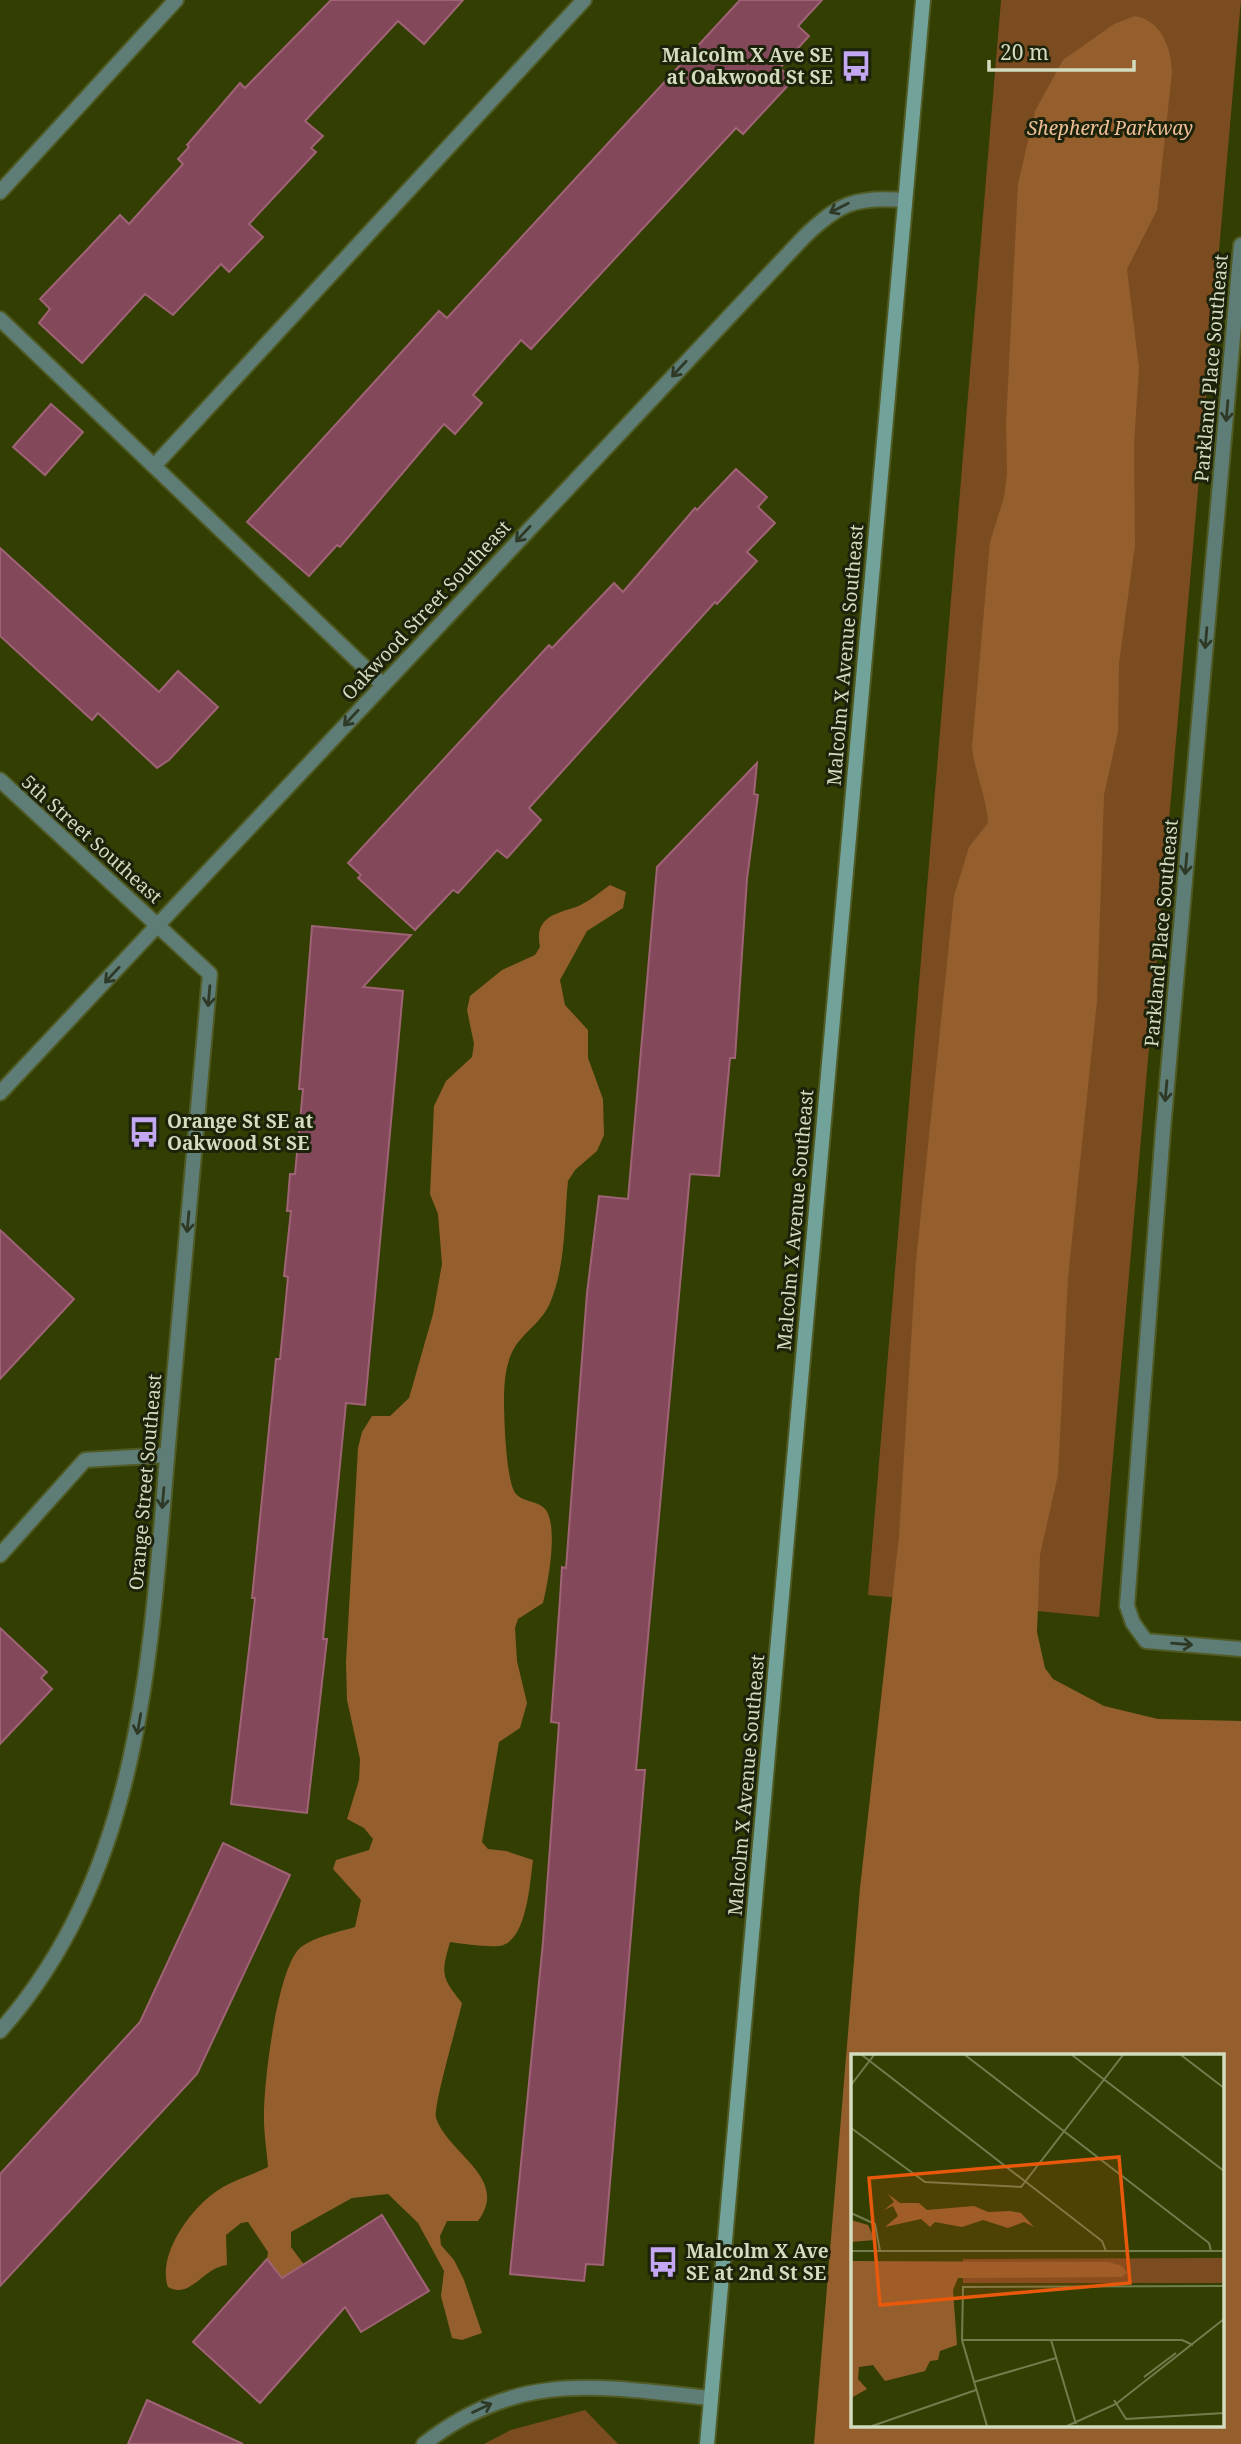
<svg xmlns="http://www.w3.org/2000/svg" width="1241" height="2444" viewBox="0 0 1241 2444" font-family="'Noto Serif',serif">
	<rect width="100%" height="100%" fill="#323e02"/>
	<g fill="#7b4c20">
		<polygon points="1001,0 1241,0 1099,1617 868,1595"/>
		<polygon points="585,2410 618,2444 484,2444 511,2430"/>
	</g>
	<g fill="#945f2d" fill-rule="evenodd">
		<path d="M1135,16C1162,21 1171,48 1172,72L1157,210L1127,269L1139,368L1134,444L1135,545L1119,663L1118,732L1104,795L1097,1001L1068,1278L1058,1475L1040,1555L1037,1632L1045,1668L1053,1679L1104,1706L1158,1719L1241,1721V2444H814L860,1888L899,1536L916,1261L954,896L969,847L988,823C987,797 975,774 972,747L990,542L1004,497L1007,475L1006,424L1018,184L1035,111L1063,60L1114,24ZM852,2056H1222V2425H852Z"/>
		<path d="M610,885L626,892L623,908L587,931L560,980L565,1005L588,1030V1058L603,1099L604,1135L597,1151L575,1170L568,1181C564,1221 566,1266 550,1303C543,1319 531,1327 520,1340C500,1362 504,1404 505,1433C506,1446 508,1487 517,1495C524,1502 539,1501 545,1509C559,1525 548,1583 543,1603L518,1619L515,1628L517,1661L527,1703L520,1728L499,1742L482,1842L488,1849L506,1851L533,1860C530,1881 527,1943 499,1946C483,1947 465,1944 450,1942C441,1974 441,1977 462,2003C458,2022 433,2106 436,2118C449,2155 510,2178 478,2221H447L440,2236L441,2245L454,2260L464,2280L482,2333L462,2340L452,2338L441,2296L444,2271L418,2223L388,2194L352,2198L291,2232V2247L335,2306L264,2283L268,2252L248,2222L241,2223L226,2235L227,2265C204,2267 190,2300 168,2287C156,2254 194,2203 223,2187C237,2179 254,2174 268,2167C267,2152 264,2135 264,2119C263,2087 277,1968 300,1948C313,1937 339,1932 355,1927L361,1900L333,1869L336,1860L369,1850L373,1839L364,1828L347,1819L359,1780L360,1759L347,1700L346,1662L358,1448L362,1432L372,1416H390L409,1398L433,1314L442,1264L438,1214L430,1194L434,1106L446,1081L472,1057L474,1044L467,1010L470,996L502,970L535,955L540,947C534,918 554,914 576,907C587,903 600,892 610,885Z"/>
	</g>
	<g fill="#83495b" stroke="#9f6375" stroke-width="2">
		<polygon points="331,0 463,0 424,44 398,21 305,121 323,136 311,148 316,152 249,224 263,237 229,272 221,264 173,315 145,294 82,363 39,323 50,309 40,299 120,215 129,224 183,164 178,159 189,147 187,145 240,83 245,88"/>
		<polygon points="740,0 822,0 798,26 809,36 780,68 793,80 743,134 736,128 531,349 521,340 473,395 482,403 455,434 444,424 340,547 337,545 309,576 247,522 439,311 447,318"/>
		<polygon points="51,404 83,432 45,475 13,447"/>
		<polygon points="736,469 767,497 758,507 775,523 747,552 757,561 717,604 715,602 529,808 541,820 507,858 497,850 458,893 453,890 415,930 358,878 361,875 348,863 549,645 552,648 614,583 623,592 695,508 697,510"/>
		<polygon points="0,548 159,692 178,671 218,707 169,760 157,768 98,713 92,720 0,636"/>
		<polygon points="757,763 754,794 758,795 747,879 735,1058 730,1058 719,1176 690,1174 636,1770 645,1770 603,2265 586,2264 584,2281 510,2274 543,1942 559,1723 551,1722 560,1599 562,1567 566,1568 587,1293 599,1196 628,1199 657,867"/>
		<polygon points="312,926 411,935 363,987 403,991 365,1405 346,1403 323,1639 327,1639 307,1813 231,1804 255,1598 252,1598 276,1359 280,1359 284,1319 288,1277 284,1276 291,1211 287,1211 290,1174 295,1174 303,1089 299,1089"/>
		<polygon points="0,1230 74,1299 0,1379"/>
		<polygon points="0,1628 47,1672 41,1678 52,1689 0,1744"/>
		<polygon points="223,1843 290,1875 197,2074 0,2286 0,2174 140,2022"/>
		<polygon points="382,2215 429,2291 361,2332 345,2307 260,2403 193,2342 267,2259 282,2278"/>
		<polygon points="147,2400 243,2444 128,2444"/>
	</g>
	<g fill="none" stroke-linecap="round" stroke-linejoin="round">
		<defs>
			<g id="service">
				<polyline points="0,319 382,684"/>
				<polyline points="154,466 584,0"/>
				<polyline points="0,1555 85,1460 167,1455"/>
			</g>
			<g id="minor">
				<polyline points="0,192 176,0"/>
				<polyline points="1241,245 1163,1130 1127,1606 1133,1623 1146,1641 1241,1649"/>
				<path d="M0,780L210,974C197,1120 184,1266 171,1412C151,1627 151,1860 0,2031"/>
				<path d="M0,1093L804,237C839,203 856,196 905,200"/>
				<path d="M424,2444C519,2369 601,2387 711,2398"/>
			</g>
			<polyline id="secondary" points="707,2444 923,0"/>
		</defs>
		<use href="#service" stroke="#4f5a24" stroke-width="18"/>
		<use href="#minor" stroke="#4f5a24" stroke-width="18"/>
		<use href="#secondary" stroke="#4f5a24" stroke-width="18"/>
		<use href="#service" stroke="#5f7d77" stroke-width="14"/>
		<use href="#minor" stroke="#5f7d77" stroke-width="14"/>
		<use href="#secondary" stroke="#72a39a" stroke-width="14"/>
	</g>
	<defs><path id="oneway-shaft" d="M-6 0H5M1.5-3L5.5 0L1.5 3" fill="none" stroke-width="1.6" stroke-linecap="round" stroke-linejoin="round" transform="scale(1.75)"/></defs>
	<g stroke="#2e3926">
		<use href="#oneway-shaft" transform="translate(839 208) rotate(153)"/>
		<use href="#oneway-shaft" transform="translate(679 369) rotate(133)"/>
		<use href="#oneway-shaft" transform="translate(1227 411) rotate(95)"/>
		<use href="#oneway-shaft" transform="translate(523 534) rotate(133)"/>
		<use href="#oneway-shaft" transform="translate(1206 638) rotate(95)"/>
		<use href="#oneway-shaft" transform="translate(351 718) rotate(133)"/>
		<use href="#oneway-shaft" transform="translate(1186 864) rotate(95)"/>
		<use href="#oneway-shaft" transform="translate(112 975) rotate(133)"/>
		<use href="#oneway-shaft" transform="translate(209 996) rotate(95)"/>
		<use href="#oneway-shaft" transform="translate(1166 1091) rotate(95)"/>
		<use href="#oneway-shaft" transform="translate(188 1222) rotate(95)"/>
		<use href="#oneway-shaft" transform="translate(163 1498) rotate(95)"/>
		<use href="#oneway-shaft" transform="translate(1182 1644) rotate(5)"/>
		<use href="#oneway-shaft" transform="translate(139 1724) rotate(100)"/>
		<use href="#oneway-shaft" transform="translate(482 2408) rotate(-25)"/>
	</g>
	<defs>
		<symbol id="bus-bare" viewBox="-9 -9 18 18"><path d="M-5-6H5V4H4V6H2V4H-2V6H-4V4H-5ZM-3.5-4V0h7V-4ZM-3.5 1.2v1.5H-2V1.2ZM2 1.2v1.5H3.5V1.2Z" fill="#c3a7f2" stroke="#1d220b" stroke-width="2.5" paint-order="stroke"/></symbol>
	</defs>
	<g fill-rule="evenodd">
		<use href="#bus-bare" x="834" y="44" width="44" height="44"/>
		<use href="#bus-bare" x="122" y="1110" width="44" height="44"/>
		<use href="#bus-bare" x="641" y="2240" width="44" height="44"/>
	</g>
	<g text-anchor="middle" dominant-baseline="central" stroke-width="6" stroke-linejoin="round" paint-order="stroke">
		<g font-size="19" font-weight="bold" fill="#d3dcbf" stroke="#1d220b" text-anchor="start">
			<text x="833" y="55" text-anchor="end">Malcolm X Ave SE<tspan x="833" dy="22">at Oakwood St SE</tspan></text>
			<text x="167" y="1121">Orange St SE at<tspan x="167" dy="22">Oakwood St SE</tspan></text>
			<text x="686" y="2251">Malcolm X Ave<tspan x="686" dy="22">SE at 2nd St SE</tspan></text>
		</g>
		<g font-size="19" font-style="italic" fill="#efbf98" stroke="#1d220b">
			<text x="1110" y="128">Shepherd Parkway</text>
		</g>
		<g font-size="19" fill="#d3dcbf" stroke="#1d220b">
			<text transform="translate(1211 368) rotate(-85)">Parkland Place Southeast</text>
			<text transform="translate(426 610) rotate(-47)">Oakwood Street Southeast</text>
			<text transform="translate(845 655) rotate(-85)">Malcolm X Avenue Southeast</text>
			<text transform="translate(92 839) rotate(42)">5th Street Southeast</text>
			<text transform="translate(1161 933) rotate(-85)">Parkland Place Southeast</text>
			<text transform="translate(795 1220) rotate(-85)">Malcolm X Avenue Southeast</text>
			<text transform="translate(145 1482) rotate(-85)">Orange Street Southeast</text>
			<text transform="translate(746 1785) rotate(-85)">Malcolm X Avenue Southeast</text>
		</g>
	</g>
	<g transform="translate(851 2054)">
		<rect width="373" height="373" fill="#323e02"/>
		<path d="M373,204V229H112V205Z" fill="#7b4c20"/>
		<path d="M37,140L49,149H68L76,156L123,152L137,158L159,157L170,159L183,173L173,168L157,174L132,166L111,173L84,168L79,173L70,165L34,173L47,162L42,152L33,156L43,148ZM0,166L17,171L24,186L0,188ZM0,207L258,208L271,212L276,219L271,223L107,224L102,236L106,291L89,297L87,306L79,307L74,317L34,327L22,311L8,313L7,325L16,335L0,344Z" fill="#945f2d"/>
		<path fill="none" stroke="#727d4e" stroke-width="2" d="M11,1L251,187L255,197M114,1L358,189L360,197M221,1L373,117M330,1L373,34M0,31L23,1M0,74L74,128L170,133L272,1M0,159L24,170L29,197M0,197H373M111,286H331L342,291M200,286L225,370M293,323L325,299M123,328L205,304M263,346L275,365L373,359M21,372L125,336M136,372L111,286L112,233L373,232M216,372L265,350L373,265"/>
		<path fill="#e8590c" fill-opacity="0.15" stroke="#e8590c" stroke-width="3.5" d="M268,103L279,229L29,251L18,124Z"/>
		<rect width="373" height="373" fill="none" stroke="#d3dcbf" stroke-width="3.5"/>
	</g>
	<path d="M989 60v10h145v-10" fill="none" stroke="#d3dcbf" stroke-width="3.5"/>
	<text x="1000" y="60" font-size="21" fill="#d3dcbf" stroke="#1d220b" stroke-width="5" paint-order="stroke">20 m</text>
</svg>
